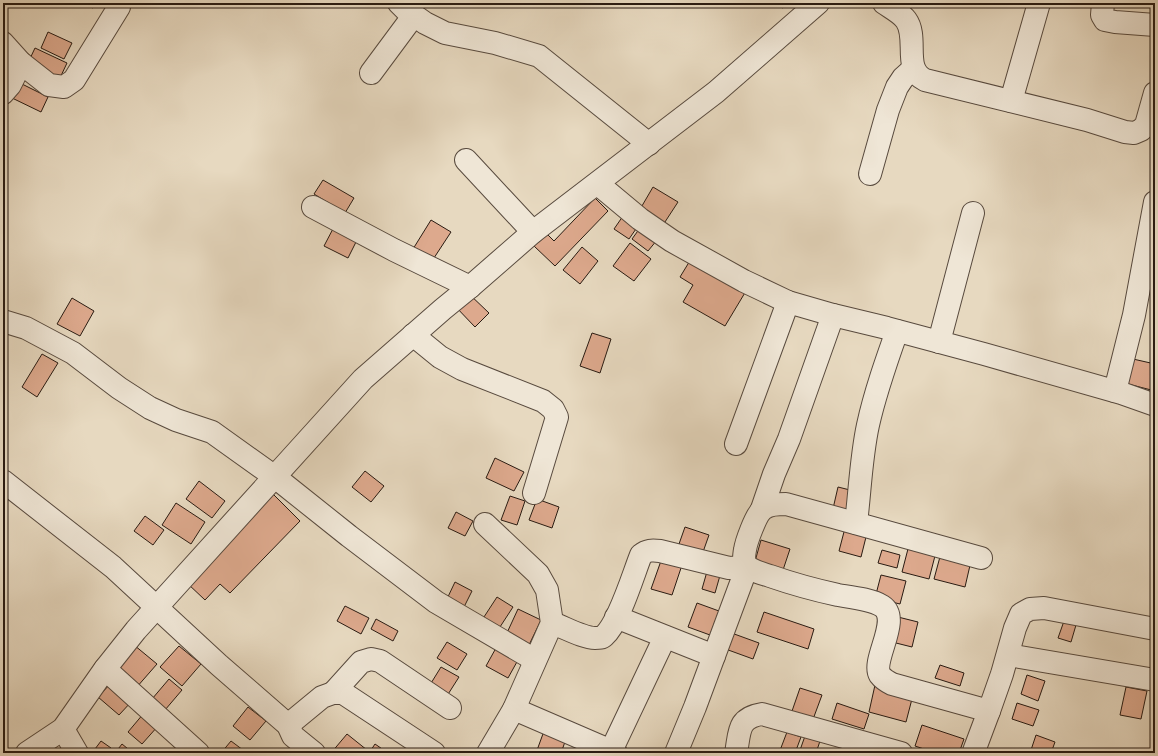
<svg xmlns="http://www.w3.org/2000/svg" width="1158" height="756" viewBox="0 0 1158 756" font-family="'Gentium Book Plus',serif">
	<rect width="100%" height="100%" fill="#e7d9c0"/>
	<filter id="stains"><feTurbulence type="fractalNoise" baseFrequency=".005" numOctaves="4"/><feColorMatrix values="0 0 0 0 .2 0 0 0 0 .09 0 0 0 0 .02 0 0 0 .5 -.17"/></filter>
	<radialGradient id="worn" r=".72"><stop offset=".6" stop-color="#630" stop-opacity="0"/><stop offset="1" stop-color="#630" stop-opacity=".3"/></radialGradient>
	<g fill="#dda98d" stroke="#291b12">
		<polygon points="83,3 95,3 93,8"/>
		<polygon points="774,3 786,3 783,8"/>
		<polygon points="48,32 72,43 64,59 41,48"/>
		<polygon points="35,48 67,63 59,80 27,65"/>
		<polygon points="3,54 15,60 3,85"/>
		<polygon points="18,82 48,97 41,112 10,97"/>
		<polygon points="323,180 354,198 345,213 314,194"/>
		<polygon points="653,187 678,202 663,225 639,211"/>
		<polygon points="595,198 608,211 555,266 534,246 546,233 554,241"/>
		<polygon points="623,216 638,226 629,239 614,229"/>
		<polygon points="431,220 451,232 432,261 413,249"/>
		<polygon points="335,225 359,236 348,258 324,246"/>
		<polygon points="640,228 657,240 648,251 632,239"/>
		<polygon points="630,243 651,259 634,281 613,266"/>
		<polygon points="582,247 598,261 580,284 563,270"/>
		<polygon points="691,259 746,291 725,326 683,302 693,285 680,277"/>
		<polygon points="467,292 489,313 475,327 454,305"/>
		<polygon points="72,298 94,311 80,336 57,324"/>
		<polygon points="592,333 611,339 600,373 580,366"/>
		<polygon points="42,354 58,363 37,397 22,387"/>
		<polygon points="1133,359 1155,364 1155,391 1128,384"/>
		<polygon points="495,458 524,472 514,491 486,478"/>
		<polygon points="365,471 384,486 371,502 352,487"/>
		<polygon points="199,481 225,501 212,518 186,499"/>
		<polygon points="838,487 854,491 848,517 832,513"/>
		<polygon points="273,494 300,521 230,593 220,584 205,600 187,583"/>
		<polygon points="510,496 525,501 517,525 501,520"/>
		<polygon points="537,499 559,507 552,528 529,520"/>
		<polygon points="176,503 205,522 191,544 162,525"/>
		<polygon points="456,512 473,521 465,536 448,528"/>
		<polygon points="145,516 164,530 153,545 134,531"/>
		<polygon points="685,527 709,535 703,552 679,544"/>
		<polygon points="845,528 867,533 861,557 839,551"/>
		<polygon points="761,540 790,549 782,573 754,565"/>
		<polygon points="909,545 936,552 929,579 902,572"/>
		<polygon points="882,550 900,555 897,568 878,563"/>
		<polygon points="941,553 971,561 965,587 934,579"/>
		<polygon points="662,558 682,565 672,595 651,589"/>
		<polygon points="708,568 721,572 715,593 702,589"/>
		<polygon points="881,575 906,581 900,604 875,598"/>
		<polygon points="455,582 472,591 463,609 446,601"/>
		<polygon points="497,597 513,607 498,630 482,620"/>
		<polygon points="697,603 719,611 710,635 688,627"/>
		<polygon points="345,606 369,618 361,634 337,621"/>
		<polygon points="518,609 541,620 529,645 506,635"/>
		<polygon points="764,612 814,629 808,649 757,632"/>
		<polygon points="898,617 918,622 912,647 892,642"/>
		<polygon points="376,619 398,631 393,641 371,629"/>
		<polygon points="1064,621 1076,625 1071,642 1058,638"/>
		<polygon points="726,631 759,643 753,659 720,647"/>
		<polygon points="447,642 467,654 457,670 437,658"/>
		<polygon points="134,645 157,664 136,688 113,668"/>
		<polygon points="179,646 201,664 182,686 160,667"/>
		<polygon points="496,648 518,660 508,678 486,666"/>
		<polygon points="940,665 964,673 960,686 935,678"/>
		<polygon points="441,667 459,677 445,699 428,688"/>
		<polygon points="1027,675 1045,681 1038,701 1021,694"/>
		<polygon points="169,679 182,690 165,710 152,699"/>
		<polygon points="111,683 132,701 119,715 98,697"/>
		<polygon points="875,685 913,695 906,722 869,712"/>
		<polygon points="1126,687 1147,691 1141,719 1120,715"/>
		<polygon points="800,688 822,695 812,722 791,714"/>
		<polygon points="837,703 869,714 864,729 832,719"/>
		<polygon points="1017,703 1039,710 1033,726 1012,719"/>
		<polygon points="1155,705 1155,727 1153,727"/>
		<polygon points="248,707 266,721 250,740 233,726"/>
		<polygon points="144,713 158,726 142,744 128,732"/>
		<polygon points="922,725 964,739 959,753 936,753 915,746"/>
		<polygon points="544,731 566,739 561,753 536,753"/>
		<polygon points="787,732 801,737 795,753 779,753"/>
		<polygon points="347,734 367,750 365,753 331,753"/>
		<polygon points="1036,735 1055,742 1051,753 1030,753"/>
		<polygon points="805,736 820,741 816,753 799,753"/>
		<polygon points="101,741 111,748 107,753 92,753"/>
		<polygon points="231,741 243,750 241,753 221,753"/>
		<polygon points="122,744 133,753 115,753"/>
		<polygon points="375,744 388,753 369,753"/>
	</g>
	<g fill="none" stroke-linecap="round" stroke-linejoin="round">
		<defs>
			<g id="minor">
				<polyline points="399,3 405,9 425,23 445,33 495,43 539,56 649,144"/>
				<path d="M884,3C891,8 901,13 906,20C919,38 902,69 925,80L1087,120L1125,132L1134,133L1141,130L1146,125L1155,93"/>
				<polyline points="1103,3 1102,15 1105,20 1115,22 1155,25"/>
				<polyline points="3,43 21,63 49,85 64,87 74,80 119,7"/>
				<polyline points="371,73 414,15"/>
				<polyline points="3,93 10,85 21,63"/>
				<polyline points="1011,101 1039,3"/>
				<polyline points="466,160 533,232"/>
				<polyline points="870,174 888,110 897,87 903,78 913,69"/>
				<polyline points="598,184 640,219 672,241 744,281 788,302 833,315 887,328 984,354 1121,393 1155,405"/>
				<polyline points="313,207 394,250 470,287"/>
				<polyline points="3,321 26,328 73,353 119,388 150,408 176,420 212,432 275,477 349,536 436,602 535,660"/>
				<polyline points="413,335 440,357 462,369 543,401 553,409 557,417 534,493"/>
				<polyline points="939,342 973,213"/>
				<polyline points="1115,391 1134,315 1155,202"/>
				<polyline points="736,444 788,302"/>
				<polyline points="3,481 113,567 219,665 288,725 293,736 314,753"/>
				<polyline points="762,509 774,474 789,439 833,315"/>
				<path d="M856,523C860,491 861,457 868,425C875,393 886,362 897,331"/>
				<polyline points="485,524 538,574 547,590 552,623 514,709"/>
				<polyline points="616,617 714,656"/>
				<path d="M552,623C564,627 583,638 595,638C599,638 602,638 604,636C619,623 633,575 641,555C647,550 652,550 660,551L729,568L747,567L695,707L676,753"/>
				<polyline points="1008,655 1155,680"/>
				<polyline points="105,669 198,753"/>
				<polyline points="333,693 361,662 371,659 380,661 450,708"/>
				<polyline points="989,711 1002,674 1015,628 1021,614 1030,609 1044,608 1155,629"/>
				<polyline points="288,725 322,697 333,693 343,693 434,753"/>
				<polyline points="63,729 77,753"/>
				<polyline points="611,751 665,637"/>
				<path d="M974,751L989,711L892,684C888,682 883,679 880,675C871,660 902,619 882,606C871,599 850,597 838,595C815,590 793,584 770,576C761,573 750,571 744,563C744,558 744,554 745,550C746,542 756,515 762,510C768,504 778,504 786,504L981,558"/>
				<polyline points="27,753 63,729 105,669 136,630 363,379 443,309 470,287 533,232 716,92 818,3"/>
				<polyline points="488,753 514,709 616,753"/>
				<path d="M736,753C740,732 737,718 762,714L901,753"/>
			</g>
		</defs>
		<use href="#minor" stroke="#584a3e" stroke-width="24"/>
		<use href="#minor" stroke="#efe6d6" stroke-width="22"/>
	</g>
	<rect width="1158" height="756" fill="none" stroke="#e7d9c0" stroke-width="16"/>
	<rect x="4" y="4" width="1150" height="748" fill="none" stroke="#291b12" stroke-width="2"/>
	<rect x="8" y="8" width="1142" height="740" fill="none" stroke="#291b12"/>
	<rect width="100%" height="100%" filter="url(#stains)"/>
	<rect width="100%" height="100%" fill="url(#worn)"/>
</svg>
